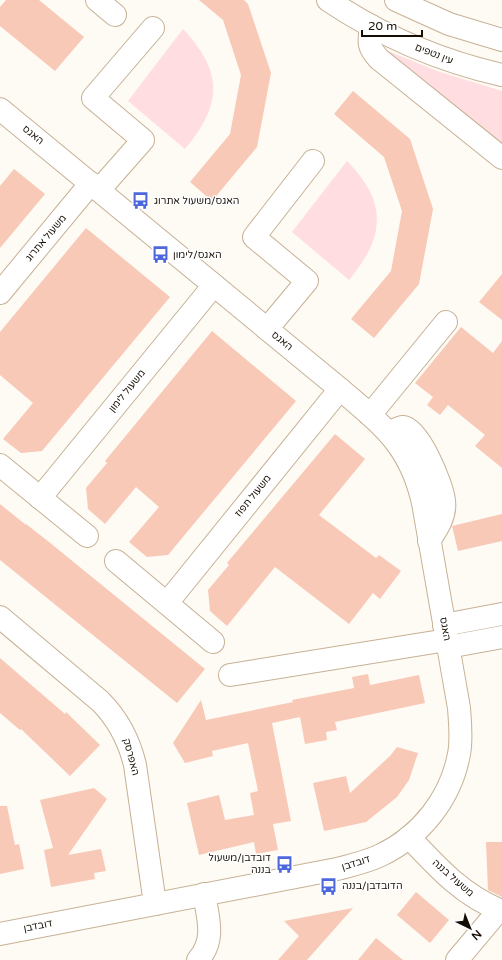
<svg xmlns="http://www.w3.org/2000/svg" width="502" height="960" viewBox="0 0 502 960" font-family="'Varela Round','Noto Sans Hebrew',sans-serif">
	<rect width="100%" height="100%" fill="#fefaf4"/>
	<g fill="#ffdde1">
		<path d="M183,29C224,73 222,104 185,149L128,101Z"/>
		<polygon points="383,49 437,71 502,91 502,145"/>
		<path d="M347,161C388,203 385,236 349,280L292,232Z"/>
	</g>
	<g fill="#f9c9b7">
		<polygon points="6,0 39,0 84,37 55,71 0,26 0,7"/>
		<polygon points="199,0 244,0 248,4 271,73 257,147 212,201 190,182 230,134 241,75 223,20"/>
		<polygon points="353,91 410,139 433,209 419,284 374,338 351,319 391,271 402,211 384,157 334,114"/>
		<polygon points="14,169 45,194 0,248 0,186"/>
		<polygon points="86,228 170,297 42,451 21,453 3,439 33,403 0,375 0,332"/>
		<polygon points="502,274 502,320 479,302"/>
		<polygon points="461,327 493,353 502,341 502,468 475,446 485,435 448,405 440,415 427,405 433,397 415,383"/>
		<polygon points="212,331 296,401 168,555 147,557 129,542 159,507 136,487 105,524 88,509 86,488 107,463 105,461"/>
		<polygon points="335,434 365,459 319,515 376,558 379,555 401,571 380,599 373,593 349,624 275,567 227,626 210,611 208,590 229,565 227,563"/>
		<polygon points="0,504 26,525 26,524 49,542 205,669 177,703 0,560"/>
		<polygon points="502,514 502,541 458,551 452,526"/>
		<polygon points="0,658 65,714 66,712 100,745 70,776 21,729 20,730 0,713"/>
		<polygon points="368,674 370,685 419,675 425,703 335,722 337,730 326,732 327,740 305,744 300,717 272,723 291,821 273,824 278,850 256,854 254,842 199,855 187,803 219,795 225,820 254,815 250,793 258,791 248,743 212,751 213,756 185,763 173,743 201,700 206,720 293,702 292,700 354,688 352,677"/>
		<polygon points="397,747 418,753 409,780 397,797 366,822 324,831 313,783 346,776 350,793 390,756"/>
		<polygon points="94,788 107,799 68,855 101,849 106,871 94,873 95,879 51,887 44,850 53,848 40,800"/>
		<polygon points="0,806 7,806 15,845 19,844 24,869 0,874"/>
		<polygon points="486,842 502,842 502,897 488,890"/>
		<polygon points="416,892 449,920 430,943 397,915"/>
		<polygon points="353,908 307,960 278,960 299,936 284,921"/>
		<polygon points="376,938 403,960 358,960"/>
	</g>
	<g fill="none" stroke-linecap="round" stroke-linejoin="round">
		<defs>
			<g id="minor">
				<polyline points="97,0 115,15"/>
				<path d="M328,0C380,35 441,61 502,75"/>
				<polyline points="396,0 449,24 502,40"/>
				<path d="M371,26C369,42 367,46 379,59L502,158"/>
				<path d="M0,109L340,389C383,426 410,445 423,503L459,708C460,723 462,739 459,754C451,798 421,836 381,855C367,862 352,865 337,869L0,934"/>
				<polyline points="99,190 143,140 93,98 153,28"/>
				<polyline points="0,293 91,183"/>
				<polyline points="267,329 307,281 254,237 313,161"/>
				<polyline points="370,415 446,322"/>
				<path d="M389,433C393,431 399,427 403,427C419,428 443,486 444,501C446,516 437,529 429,541"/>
				<polyline points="0,465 87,536"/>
				<polyline points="40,498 214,285"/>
				<polyline points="116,561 213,642"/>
				<polyline points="167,603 340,389"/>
				<path d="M0,617L100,701C119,720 129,740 135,765L155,904"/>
				<polyline points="444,625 502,614"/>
				<polyline points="448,647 502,637"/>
				<polyline points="230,675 447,640"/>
				<path d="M409,837C437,867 463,896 502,911"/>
				<path d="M198,960C216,940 208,918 204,894"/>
				<polyline points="457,960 499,910"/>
			</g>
		</defs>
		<use href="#minor" stroke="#c6b194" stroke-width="24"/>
		<use href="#minor" stroke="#fff" stroke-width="22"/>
	</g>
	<defs>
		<symbol id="bus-bare" viewBox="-9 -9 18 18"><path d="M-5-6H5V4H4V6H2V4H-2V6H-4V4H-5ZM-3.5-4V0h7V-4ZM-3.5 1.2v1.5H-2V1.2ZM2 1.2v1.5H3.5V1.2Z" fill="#4d68dd" stroke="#fff" stroke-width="2.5" paint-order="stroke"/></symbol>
	</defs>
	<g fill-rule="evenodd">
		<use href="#bus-bare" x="128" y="188" width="25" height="25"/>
		<use href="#bus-bare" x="148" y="242" width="25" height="25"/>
		<use href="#bus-bare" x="272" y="852" width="25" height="25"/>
		<use href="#bus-bare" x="316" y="874" width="25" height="25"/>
	</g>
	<g text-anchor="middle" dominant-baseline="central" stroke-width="3" stroke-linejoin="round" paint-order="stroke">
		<g font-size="10" fill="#150e04" stroke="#fff">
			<text transform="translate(434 54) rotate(21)">עין נטפים</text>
			<text transform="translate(33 135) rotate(39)">האגס</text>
			<text transform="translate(46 238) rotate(-50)">משעול אתרוג</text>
			<text transform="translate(282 341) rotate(39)">האגס</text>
			<text transform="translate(127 391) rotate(-51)">משעול לימון</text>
			<text transform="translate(253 496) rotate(-51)">משעול תפוז</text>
			<text transform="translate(445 629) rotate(80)">האגס</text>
			<text transform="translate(131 757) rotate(75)">האפרסק</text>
			<text transform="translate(356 863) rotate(-17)">דובדבן</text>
			<text transform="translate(453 878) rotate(41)">משעול בננה</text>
			<text transform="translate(38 926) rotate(-11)">דובדבן</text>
		</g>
		<g font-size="10" fill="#150e04" stroke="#fff" text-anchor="start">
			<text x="154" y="201">האגס/משעול אתרוג</text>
			<text x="173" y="255">האגס/לימון</text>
			<text x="271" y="858" text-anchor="end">דובדבן/משעול<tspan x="271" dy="12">בננה</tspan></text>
			<text x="342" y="886">הדובדבן/בננה</text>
		</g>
	</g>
	<g transform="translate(470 928) rotate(137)" stroke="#ffffff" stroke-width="3" paint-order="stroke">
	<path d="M0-3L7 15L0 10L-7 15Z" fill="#150e04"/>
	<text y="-6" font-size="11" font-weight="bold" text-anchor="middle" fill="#150e04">N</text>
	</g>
	<path d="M362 30v6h60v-6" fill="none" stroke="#150e04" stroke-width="2"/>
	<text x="368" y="30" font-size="12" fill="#150e04" stroke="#ffffff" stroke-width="3" paint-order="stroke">20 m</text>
</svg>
